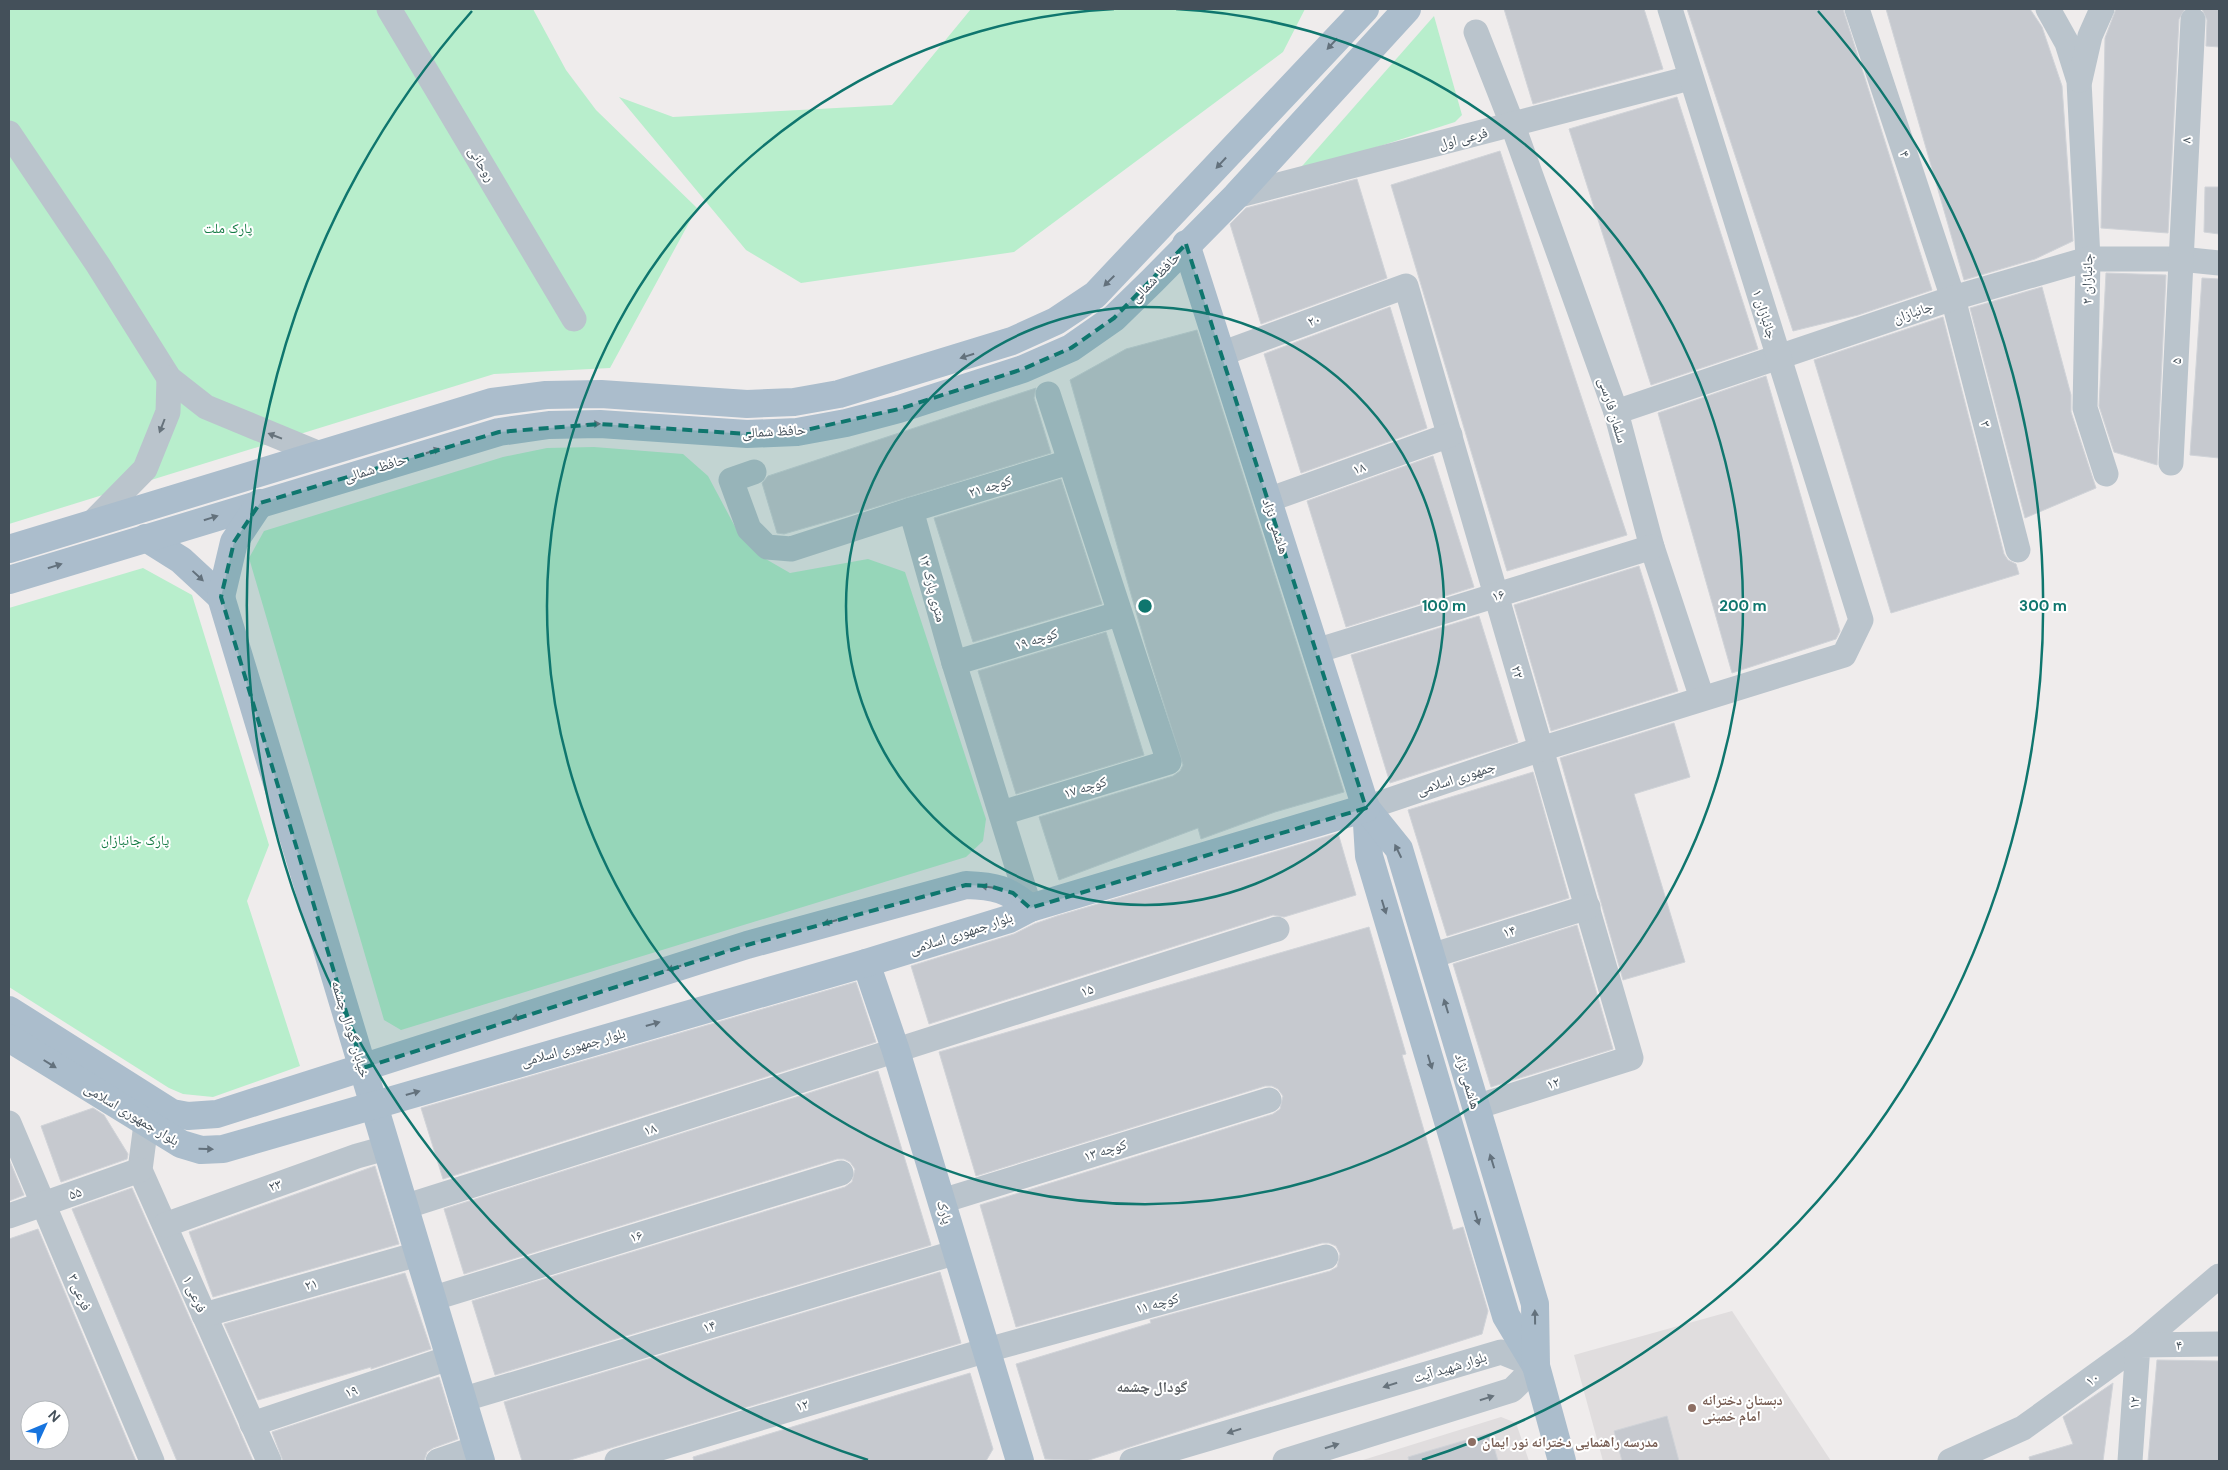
<svg xmlns="http://www.w3.org/2000/svg" width="2228" height="1470" viewBox="0 0 2228 1470" font-family="'DM Sans','Noto Naskh Arabic',sans-serif">
	<rect width="100%" height="100%" fill="#efecec"/>
	<g fill="#e0ddde">
		<polygon points="1732,1311 1831,1461 1603,1461 1574,1355"/>
		<polygon points="1501,1417 1516,1423 1529,1461 1363,1460"/>
	</g>
	<g fill="#b8eecc">
		<polygon points="9,9 533,9 566,70 596,110 697,208 610,368 494,374 9,524"/>
		<polygon points="971,9 1305,9 1283,52 1014,252 801,283 746,250 619,97 673,117 892,105"/>
		<polygon points="1434,16 1462,115 1455,122 1296,173"/>
		<polygon points="594,447 683,454 708,476 740,536 764,558 790,573 868,559 905,572 986,819 983,841 966,857 401,1030 384,1020 249,558 264,531 503,457 547,448"/>
		<polygon points="143,568 192,595 269,845 247,901 300,1066 213,1097 183,1094 169,1088 9,987 9,608"/>
	</g>
	<g fill="#c6c9cf" stroke="#d0d3d8" fill-rule="evenodd">
		<polygon points="1504,9 1644,9 1663,69 1533,104"/>
		<polygon points="1687,9 1843,9 1932,290 1858,315 1793,331"/>
		<polygon points="1886,9 2030,9 2042,27 2062,86 2073,241 2035,259 1964,280"/>
		<polygon points="2116,9 2185,9 2179,19 2168,233 2101,228 2105,38"/>
		<polygon points="2202,9 2219,9 2219,47 2206,46 2207,20"/>
		<polygon points="1677,97 1758,349 1651,385 1569,129"/>
		<polygon points="1500,151 1627,535 1507,571 1391,185"/>
		<polygon points="1357,179 1387,278 1261,324 1230,224 1246,208"/>
		<polygon points="2205,187 2219,187 2219,234 2204,232"/>
		<polygon points="2106,273 2166,275 2157,465 2114,452 2099,406"/>
		<polygon points="2202,278 2219,279 2219,458 2190,455"/>
		<polygon points="2042,287 2071,395 2071,412 2096,488 2025,518 1970,308"/>
		<polygon points="1390,307 1427,428 1301,473 1264,354"/>
		<polygon points="1943,317 2004,554 2008,560 2016,564 2019,574 1891,613 1814,360"/>
		<polygon points="1197,330 1344,792 1275,812 1201,839 1198,828 1059,880 1039,817 1173,776 1180,771 1183,765 1146,647 1070,380 1126,349"/>
		<polygon points="1766,376 1840,631 1836,639 1732,673 1658,413"/>
		<polygon points="1036,388 1034,398 1051,453 843,517 784,534 777,533 762,483 768,476"/>
		<polygon points="1433,456 1474,587 1346,627 1307,501"/>
		<polygon points="1061,479 1102,604 973,642 934,518"/>
		<polygon points="1639,566 1678,691 1551,731 1514,605"/>
		<polygon points="1479,616 1518,742 1390,783 1351,655"/>
		<polygon points="1106,632 1144,755 1016,794 978,671"/>
		<polygon points="1674,723 1690,777 1634,794 1685,962 1623,980 1560,758"/>
		<polygon points="1533,772 1569,898 1447,936 1408,810"/>
		<polygon points="1338,833 1356,895 1284,917 1273,915 929,1024 911,966 1014,934 1034,924 1057,916"/>
		<polygon points="1577,925 1613,1049 1491,1087 1453,964"/>
		<polygon points="1369,927 1406,1054 1402,1055 1453,1230 1463,1227 1488,1311 1482,1334 1086,1461 1045,1459 1016,1364 1151,1323 1150,1320 1330,1271 1337,1267 1340,1254 1336,1246 1329,1243 1322,1243 1016,1327 980,1205 1273,1114 1280,1109 1283,1096 1278,1089 1272,1086 1265,1086 976,1176 939,1052"/>
		<polygon points="856,982 876,1042 443,1179 421,1108"/>
		<polygon points="878,1071 931,1245 495,1375 472,1301 845,1187 852,1182 855,1169 850,1162 844,1159 837,1159 464,1274 444,1209"/>
		<polygon points="93,1108 104,1115 128,1154 127,1159 61,1182 41,1126"/>
		<polygon points="9,1159 24,1195 9,1201"/>
		<polygon points="375,1166 399,1244 213,1297 189,1232"/>
		<polygon points="132,1188 239,1429 253,1461 177,1461 72,1209"/>
		<path d="M38,1229L136,1461H9V1239ZM30,1410H60V1440H30Z"/>
		<polygon points="940,1272 961,1343 567,1461 522,1461 504,1402"/>
		<polygon points="405,1273 431,1349 371,1369 371,1367 258,1400 224,1324"/>
		<polygon points="2157,1360 2219,1361 2219,1461 2148,1461"/>
		<polygon points="970,1373 993,1449 986,1461 694,1461 693,1457"/>
		<polygon points="439,1377 458,1439 433,1448 427,1452 424,1461 283,1461 272,1432"/>
		<polygon points="2113,1383 2103,1461 2030,1461 2029,1457 2073,1444 2063,1417"/>
		<polygon points="1667,1416 1679,1461 1622,1461 1614,1431"/>
		<polygon points="1490,1433 1498,1461 1409,1461 1408,1457"/>
	</g>
	<g fill="none" stroke-linecap="round" stroke-linejoin="round">
		<g stroke="#bac4cc" stroke-width="25">
			<polyline points="389,9 574,319"/>
			<polyline points="1857,9 1953,298 2018,550"/>
			<polyline points="2048,9 2067,43 2079,81 2088,259 2085,408 2106,474"/>
			<polyline points="1476,32 1513,126 1616,412 1652,547 1702,698"/>
			<polyline points="2080,80 2090,36 2102,9"/>
			<polyline points="9,133 98,265 169,378 206,407 320,454"/>
			<polyline points="1236,196 1690,78"/>
			<polyline points="1221,354 1406,286 1631,1058 1476,1107"/>
			<polyline points="1616,412 1953,298 2088,259 2180,259 2219,263"/>
			<polyline points="2171,463 2193,20"/>
			<polyline points="754,472 731,480 749,529 767,547 791,549 911,510 954,663 1030,908"/>
			<polyline points="1268,500 1450,435"/>
			<polyline points="911,510 1069,462"/>
			<polyline points="92,523 145,469 168,412 169,378"/>
			<polyline points="1316,651 1652,547"/>
			<polyline points="954,663 1118,614"/>
			<polyline points="1366,808 1541,749 1844,655 1861,620 1670,9"/>
			<polyline points="1002,813 1169,762 1048,394"/>
			<polyline points="1431,956 1588,907"/>
			<polyline points="9,1123 152,1461"/>
			<polyline points="146,1124 140,1170 269,1461"/>
			<polyline points="942,1201 1269,1100"/>
			<polyline points="404,1207 1277,929"/>
			<polyline points="9,1216 140,1170"/>
			<polyline points="165,1225 357,1156 386,1148"/>
			<polyline points="431,1299 841,1173"/>
			<polyline points="204,1315 418,1254"/>
			<polyline points="461,1400 957,1252"/>
			<polyline points="252,1424 449,1358"/>
			<polyline points="438,1461 476,1448"/>
			<polyline points="617,1461 987,1350 1326,1257"/>
			<polyline points="1132,1461 1501,1352 1536,1366 1512,1390 1285,1461"/>
			<polyline points="1950,1461 2023,1428 2138,1345 2219,1276"/>
			<polyline points="2130,1461 2138,1345 2219,1344"/>
		</g>
		<g stroke="#abbdcc" stroke-width="28">
			<polyline points="1186,244 1366,808 1369,856 1506,1316 1536,1366"/>
			<polyline points="146,538 181,560 221,597"/>
			<polyline points="9,549 492,402 546,395 601,394 747,404 794,402 839,394 1012,341 1056,321 1095,295 1365,9"/>
			<polyline points="9,580 499,432 549,425 600,424 747,434 797,432 846,423 899,409 1023,369 1071,348 1114,318 1152,281 1236,196 1407,9"/>
			<polyline points="221,597 481,1461"/>
			<polyline points="221,597 234,542 260,503"/>
			<polyline points="1366,808 1399,849 1535,1304 1536,1366 1562,1461"/>
			<polyline points="866,963 896,1051 1020,1461"/>
			<path d="M9,1010L172,1113L188,1116L217,1114L747,945L966,885C995,886 1008,889 1030,908"/>
			<polyline points="9,1038 181,1144 201,1150 223,1149 866,963 1009,919 1030,908 1366,808"/>
		</g>
	</g>
	<defs><path id="oneway-solid" d="M-6-.8H1V-3.2L6.5 0L1 3.2V.8H-6Z" transform="scale(1.25)"/></defs>
	<g fill="#63717c">
		<use href="#oneway-solid" transform="translate(1332 44) rotate(133)"/>
		<use href="#oneway-solid" transform="translate(1221 163) rotate(133)"/>
		<use href="#oneway-solid" transform="translate(1109 281) rotate(135)"/>
		<use href="#oneway-solid" transform="translate(967 356) rotate(162)"/>
		<use href="#oneway-solid" transform="translate(593 424) rotate(-1)"/>
		<use href="#oneway-solid" transform="translate(433 451) rotate(-17)"/>
		<use href="#oneway-solid" transform="translate(211 518) rotate(-17)"/>
		<use href="#oneway-solid" transform="translate(55 566) rotate(-17)"/>
		<use href="#oneway-solid" transform="translate(198 576) rotate(43)"/>
		<use href="#oneway-solid" transform="translate(1398 851) rotate(-116)"/>
		<use href="#oneway-solid" transform="translate(988 887) rotate(-172)"/>
		<use href="#oneway-solid" transform="translate(1384 907) rotate(73)"/>
		<use href="#oneway-solid" transform="translate(830 922) rotate(165)"/>
		<use href="#oneway-solid" transform="translate(674 968) rotate(163)"/>
		<use href="#oneway-solid" transform="translate(1446 1006) rotate(-107)"/>
		<use href="#oneway-solid" transform="translate(519 1017) rotate(162)"/>
		<use href="#oneway-solid" transform="translate(653 1024) rotate(-16)"/>
		<use href="#oneway-solid" transform="translate(1430 1062) rotate(73)"/>
		<use href="#oneway-solid" transform="translate(50 1064) rotate(32)"/>
		<use href="#oneway-solid" transform="translate(413 1093) rotate(-16)"/>
		<use href="#oneway-solid" transform="translate(206 1149) rotate(1)"/>
		<use href="#oneway-solid" transform="translate(1492 1161) rotate(-107)"/>
		<use href="#oneway-solid" transform="translate(1477 1218) rotate(73)"/>
		<use href="#oneway-solid" transform="translate(1535 1317) rotate(-91)"/>
	</g>
	<g fill="#67737c">
		<use href="#oneway-solid" transform="translate(162 426) rotate(111)"/>
		<use href="#oneway-solid" transform="translate(275 436) rotate(-159)"/>
		<use href="#oneway-solid" transform="translate(1390 1385) rotate(163)"/>
		<use href="#oneway-solid" transform="translate(1487 1398) rotate(-17)"/>
		<use href="#oneway-solid" transform="translate(1234 1431) rotate(163)"/>
		<use href="#oneway-solid" transform="translate(1332 1446) rotate(-18)"/>
	</g>
	<path fill="#0f766e" fill-opacity="0.2" stroke="#0f766e" stroke-width="4" stroke-dasharray="10 6" stroke-linejoin="round" d="M1186,244L1366,808L1030,908L1013,893L989,886L966,885L747,945L363,1068L221,597L234,542L260,503L499,432L600,424L747,434L797,432L899,409L1023,369L1071,348L1114,318Z"/>
	<g fill="none" stroke="#0f766e" stroke-width="2.5">
		<circle cx="1145" cy="606" r="299"/>
		<path d="M1176 9A598 598 0 1 1 1114 9"/>
		<path d="M868 1460A898 898 0 0 1 472 11M1818 11A898 898 0 0 1 1422 1460"/>
	</g>
	<g fill="#8d6e63" stroke="#fff" stroke-width="2">
		<circle cx="1692" cy="1408" r="5"/>
		<circle cx="1472" cy="1442" r="5"/>
	</g>
	<g text-anchor="middle" dominant-baseline="central" stroke-width="4" stroke-linejoin="round" paint-order="stroke">
		<g font-size="14" fill="#44505a" stroke="#fff">
			<text transform="translate(1463 138) rotate(-14)">فرعی اول</text>
			<text transform="translate(2186 140) rotate(-87)">۸</text>
			<text transform="translate(1905 154) rotate(72)">۴</text>
			<text transform="translate(482 164) rotate(59)">روحانی</text>
			<text transform="translate(1155 277) rotate(-46)">حافظ شمالی</text>
			<text transform="translate(2087 279) rotate(-89)">جانبازان ۲</text>
			<text transform="translate(1913 312) rotate(-19)">جانبازان</text>
			<text transform="translate(1765 314) rotate(72)">جانبازان ۱</text>
			<text transform="translate(1314 320) rotate(-20)">۲۰</text>
			<text transform="translate(2176 361) rotate(-88)">۵</text>
			<text transform="translate(1613 410) rotate(73)">سلمان فارسی</text>
			<text transform="translate(1986 424) rotate(75)">۳</text>
			<text transform="translate(774 431) rotate(-3)">حافظ شمالی</text>
			<text transform="translate(375 468) rotate(-17)">حافظ شمالی</text>
			<text transform="translate(1359 468) rotate(-20)">۱۸</text>
			<text transform="translate(990 486) rotate(-17)">کوچه ۲۱</text>
			<text transform="translate(1276 526) rotate(72)">هاشمی نژاد</text>
			<text transform="translate(933 588) rotate(75)">۱۲ متری پارک</text>
			<text transform="translate(1498 595) rotate(-17)">۱۶</text>
			<text transform="translate(1036 639) rotate(-17)">کوچه ۱۹</text>
			<text transform="translate(1518 672) rotate(74)">۲۲</text>
			<text transform="translate(1456 778) rotate(-18)">جمهوری اسلامی</text>
			<text transform="translate(1085 787) rotate(-17)">کوچه ۱۷</text>
			<text transform="translate(1509 931) rotate(-17)">۱۴</text>
			<text transform="translate(961 933) rotate(-18)">بلوار جمهوری اسلامی</text>
			<text transform="translate(1087 990) rotate(-18)">۱۵</text>
			<text transform="translate(351 1029) rotate(73)">خیابان گودال چشمه</text>
			<text transform="translate(573 1047) rotate(-16)">بلوار جمهوری اسلامی</text>
			<text transform="translate(1468 1081) rotate(73)">هاشمی نژاد</text>
			<text transform="translate(1553 1083) rotate(-18)">۱۲</text>
			<text transform="translate(132 1114) rotate(31)">بلوار جمهوری اسلامی</text>
			<text transform="translate(650 1129) rotate(-18)">۱۸</text>
			<text transform="translate(1105 1150) rotate(-17)">کوچه ۱۳</text>
			<text transform="translate(275 1185) rotate(-20)">۲۳</text>
			<text transform="translate(75 1193) rotate(-19)">۵۵</text>
			<text transform="translate(945 1212) rotate(73)">پارک</text>
			<text transform="translate(636 1236) rotate(-17)">۱۶</text>
			<text transform="translate(311 1284) rotate(-16)">۲۱</text>
			<text transform="translate(80 1292) rotate(67)">فرعی ۳</text>
			<text transform="translate(195 1294) rotate(66)">فرعی ۱</text>
			<text transform="translate(1157 1303) rotate(-15)">کوچه ۱۱</text>
			<text transform="translate(709 1326) rotate(-17)">۱۴</text>
			<text transform="translate(2179 1345) rotate(-1)">۴</text>
			<text transform="translate(1450 1367) rotate(-17)">بلوار شهید آیت</text>
			<text transform="translate(2092 1379) rotate(-36)">۱۰</text>
			<text transform="translate(351 1391) rotate(-19)">۱۹</text>
			<text transform="translate(2134 1403) rotate(-86)">۱۲</text>
			<text transform="translate(802 1405) rotate(-17)">۱۲</text>
		</g>
		<g font-size="14" fill="#157b45" stroke="#fff">
			<text x="228" y="228">پارک ملت</text>
			<text x="135" y="840">پارک جانبازان</text>
		</g>
		<g font-size="14" font-weight="bold" fill="#785e54" stroke="#fff" text-anchor="start">
			<text x="1702" y="1400">دبستان دخترانه<tspan x="1702" dy="16">امام خمینی</tspan></text>
			<text x="1482" y="1442">مدرسه راهنمایی دخترانه نور ایمان</text>
		</g>
		<g font-size="15" font-weight="bold" fill="#595d61" stroke="#fff">
			<text x="1152" y="1387">گودال چشمه</text>
		</g>
	</g>
	<circle cx="1145" cy="606" r="8" fill="#0f766e" stroke="#fff" stroke-width="2.5"/>
	<g font-size="15" text-anchor="middle" font-weight="bold" fill="#0f766e" stroke="#fff" stroke-width="4" stroke-linejoin="round" paint-order="stroke">
		<text x="1444" y="611">100 m</text>
		<text x="1743" y="611">200 m</text>
		<text x="2043" y="611">300 m</text>
	</g>
	<rect width="2228" height="1470" fill="none" stroke="#44505a" stroke-width="20"/>
	<g transform="translate(45 1425) rotate(46)"><circle r="24" fill="#ffffff" stroke="#b4b9bd"/>
	<path d="M0-4L9 19L0 12L-9 19Z" fill="#1774de"/>
	<text y="-8" font-size="14" font-weight="bold" text-anchor="middle" fill="#44505a">N</text>
	</g>
</svg>
